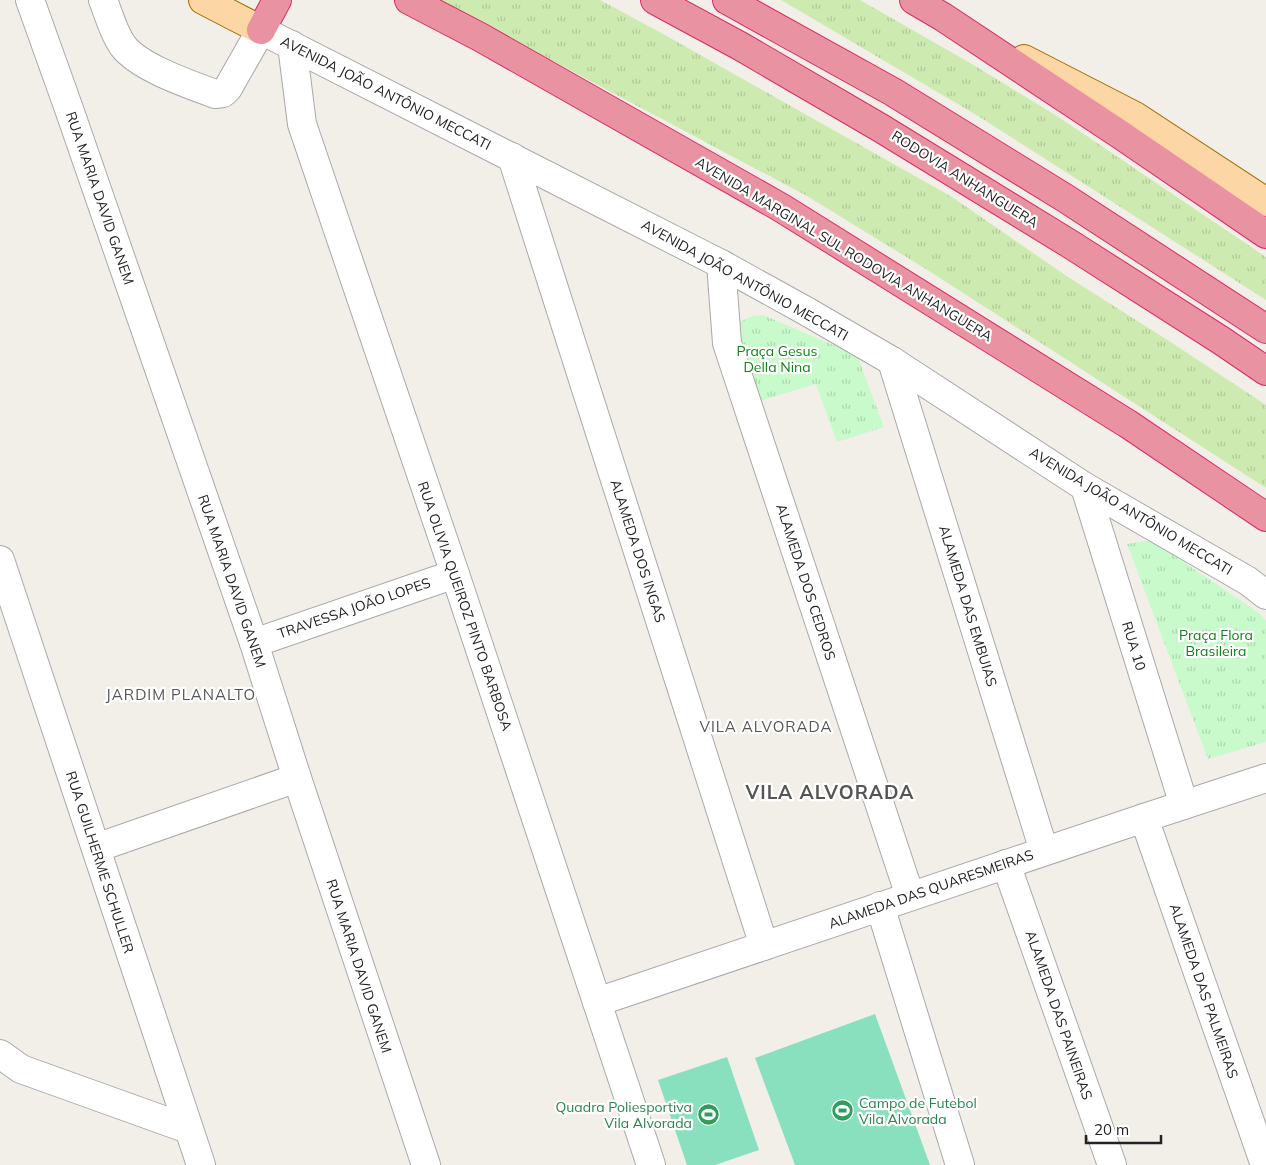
<svg xmlns="http://www.w3.org/2000/svg" width="1266" height="1165" viewBox="0 0 1266 1165" font-family="Mulish,sans-serif">
	<defs>
		<pattern id="grass-tufts" width="24" height="20" patternUnits="userSpaceOnUse" patternTransform="scale(1.25)"><rect width="24" height="20" fill="#cdebb0"/><path d="M3 7l-1-3M5 7V3M7 7l1-3M15 17l-1-3M17 17v-4M19 17l1-3" fill="none" stroke="#b0c997"/></pattern>
		<pattern id="park-tufts" width="24" height="20" patternUnits="userSpaceOnUse" patternTransform="scale(1.25)"><rect width="24" height="20" fill="#c8facc"/><path d="M3 7l-1-3M5 7V3M7 7l1-3M15 17l-1-3M17 17v-4M19 17l1-3" fill="none" stroke="#acd6af"/></pattern>
	</defs>
	<rect width="100%" height="100%" fill="#f2efe9"/>
	<g fill="url(#grass-tufts)">
		<polygon points="438,0 600,0 665,35 952,197 1068,277 1169,341 1266,405 1266,488 929,271 807,196"/>
		<polygon points="781,0 860,0 972,64 1057,116 1266,257 1266,300 978,116"/>
	</g>
	<g fill="url(#park-tufts)">
		<polygon points="763,315 857,355 884,427 837,442 816,384 756,402 734,325 752,316"/>
		<polygon points="1151,540 1259,613 1266,620 1266,742 1208,759 1127,544"/>
	</g>
	<g fill="#88e0be">
		<polygon points="875,1014 930,1165 795,1165 755,1058"/>
		<polygon points="727,1057 759,1150 715,1165 687,1165 658,1080"/>
	</g>
	<g fill="none" stroke-linecap="round" stroke-linejoin="round">
		<defs>
			<g id="minor">
				<polyline points="30,0 69,109 254,643 297,778 426,1165"/>
				<path d="M103,0C109,15 113,32 123,46C140,68 189,84 215,94L223,93L228,88L261,30L721,264L806,311L892,361L1085,487L1248,581L1266,595"/>
				<polyline points="292,45 302,124 455,574 651,1165"/>
				<polyline points="512,157 764,946"/>
				<polyline points="721,264 727,343 910,896"/>
				<polyline points="892,361 1044,851"/>
				<polyline points="1085,487 1184,805"/>
				<polyline points="0,560 201,1165"/>
				<polyline points="254,643 455,574"/>
				<polyline points="1144,818 1265,1165"/>
				<polyline points="96,848 297,778"/>
				<polyline points="1006,864 1112,1165"/>
				<polyline points="880,906 960,1165"/>
				<polyline points="597,1002 1144,818 1266,778"/>
				<polyline points="0,1054 21,1069 188,1129"/>
			</g>
			<g id="major">
				<polyline points="203,0 261,30"/>
				<polyline points="1024,59 1135,116 1266,202"/>
			</g>
			<g id="highway">
				<polyline points="409,0 480,37 780,207 1128,424 1266,517"/>
				<polyline points="655,0 740,46 879,127 1070,244 1222,341 1266,371"/>
				<polyline points="727,0 893,92 1065,198 1266,329"/>
				<polyline points="914,0 943,17 1121,135 1266,234"/>
				<polyline points="261,30 277,0"/>
			</g>
		</defs>
		<use href="#minor" stroke="#a9a9a9" stroke-width="30"/>
		<use href="#major" stroke="#a06b00" stroke-width="30"/>
		<use href="#highway" stroke="#dc2a67" stroke-width="30"/>
		<use href="#minor" stroke="#fff" stroke-width="28"/>
		<use href="#major" stroke="#fcd6a4" stroke-width="28"/>
		<use href="#highway" stroke="#e892a2" stroke-width="28"/>
	</g>
	<defs>
		<symbol id="stadium-disc" viewBox="-11 -11 22 22"><circle r="9.5" fill="#2e9e5b" stroke="#fff"/><path d="M0-5a6.5 5 0 1 0 0 10a6.5 5 0 1 0 0-10ZM-3.5-1.8h7v3.6h-7Z" fill="#fff"/></symbol>
	</defs>
	<g fill-rule="evenodd">
		<use href="#stadium-disc" x="830" y="1098" width="25" height="25"/>
		<use href="#stadium-disc" x="696" y="1102" width="25" height="25"/>
	</g>
	<g text-anchor="middle" dominant-baseline="central" stroke-width="4.5" stroke-linejoin="round" paint-order="stroke">
		<g font-size="14" fill="#222" stroke="#fff">
			<text transform="translate(386 93) rotate(27)">AVENIDA JOÃO ANTÔNIO MECCATI</text>
			<text transform="translate(965 179) rotate(32)">RODOVIA ANHANGUERA</text>
			<text transform="translate(100 198) rotate(71)">RUA MARIA DAVID GANEM</text>
			<text transform="translate(844 249) rotate(31)">AVENIDA MARGINAL SUL RODOVIA ANHANGUERA</text>
			<text transform="translate(745 280) rotate(29)">AVENIDA JOÃO ANTÔNIO MECCATI</text>
			<text transform="translate(1131 511) rotate(31)">AVENIDA JOÃO ANTÔNIO MECCATI</text>
			<text transform="translate(638 551) rotate(72)">ALAMEDA DOS INGAS</text>
			<text transform="translate(232 581) rotate(71)">RUA MARIA DAVID GANEM</text>
			<text transform="translate(806 582) rotate(72)">ALAMEDA DOS CEDROS</text>
			<text transform="translate(465 606) rotate(71)">RUA OLIVIA QUEIROZ PINTO BARBOSA</text>
			<text transform="translate(968 606) rotate(73)">ALAMEDA DAS EMBUIAS</text>
			<text transform="translate(354 608) rotate(-19)">TRAVESSA JOÃO LOPES</text>
			<text transform="translate(1134 646) rotate(73)">RUA 10</text>
			<text transform="translate(100 862) rotate(72)">RUA GUILHERME SCHULLER</text>
			<text transform="translate(931 889) rotate(-19)">ALAMEDA DAS QUARESMEIRAS</text>
			<text transform="translate(359 966) rotate(72)">RUA MARIA DAVID GANEM</text>
			<text transform="translate(1204 991) rotate(71)">ALAMEDA DAS PALMEIRAS</text>
			<text transform="translate(1059 1015) rotate(71)">ALAMEDA DAS PAINEIRAS</text>
		</g>
		<g font-size="14" fill="#0c8416" stroke="#fff">
			<text x="777" y="351">Praça Gesus<tspan x="777" dy="16">Della Nina</tspan></text>
			<text x="1216" y="635">Praça Flora<tspan x="1216" dy="16">Brasileira</tspan></text>
		</g>
		<g font-size="14" fill="#27864d" stroke="#fff" text-anchor="start">
			<text x="859" y="1103">Campo de Futebol<tspan x="859" dy="16">Vila Alvorada</tspan></text>
			<text x="692" y="1107" text-anchor="end">Quadra Poliesportiva<tspan x="692" dy="16">Vila Alvorada</tspan></text>
		</g>
		<g font-size="15" letter-spacing="1" fill="#555" stroke="#fff">
			<text x="181" y="694">JARDIM PLANALTO</text>
			<text x="766" y="726">VILA ALVORADA</text>
		</g>
		<g font-size="19" font-weight="bold" letter-spacing="1" fill="#555" stroke="#fff">
			<text x="830" y="792">VILA ALVORADA</text>
		</g>
	</g>
	<path d="M1086 1135v8h75v-8" fill="none" stroke="#222222" stroke-width="2.5"/>
	<text x="1094" y="1135" font-size="15" fill="#222222" stroke="#ffffff" stroke-width="4" paint-order="stroke">20 m</text>
</svg>
